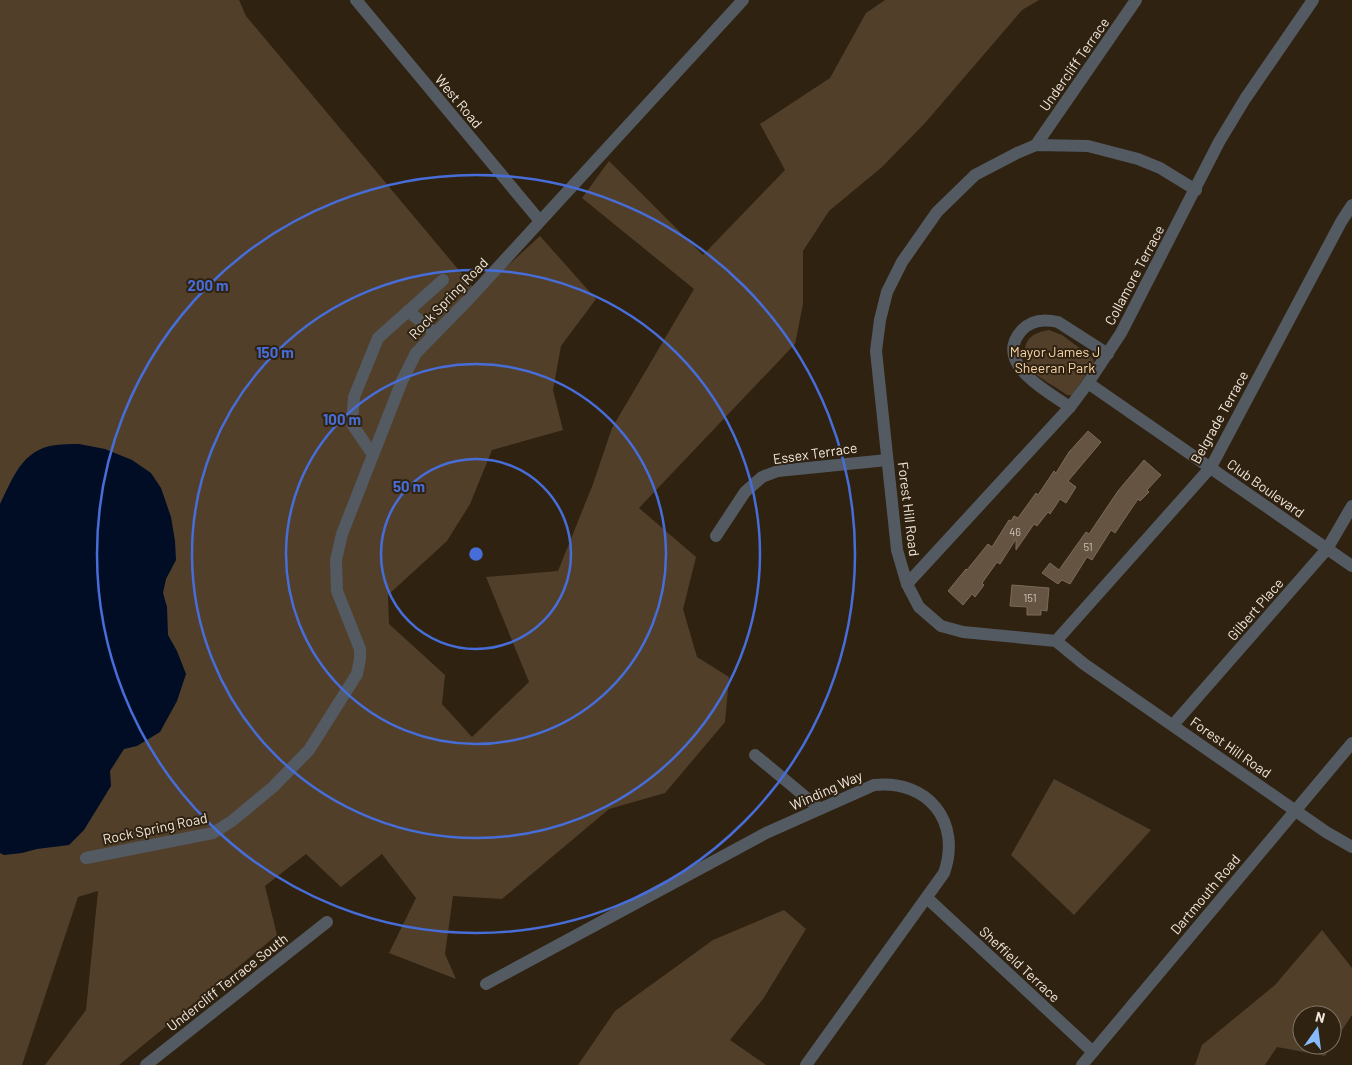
<svg xmlns="http://www.w3.org/2000/svg" width="1352" height="1065" viewBox="0 0 1352 1065" font-family="Barlow,sans-serif">
	<rect width="100%" height="100%" fill="#2f2211"/>
	<g fill="#513f2a" fill-rule="evenodd">
		<polygon points="0,0 239,0 246,16 478,293 540,236 596,299 561,346 553,390 563,430 492,450 470,504 447,541 388,595 389,624 445,675 442,704 472,737 529,682 486,577 558,571 593,484 612,428 694,289 582,198 609,161 703,255 785,170 760,124 830,78 866,13 885,0 1039,0 1022,10 925,123 882,167 829,211 803,251 803,304 795,344 639,508 696,557 683,609 697,657 729,677 725,722 665,793 609,809 502,899 453,896 445,954 456,979 389,953 416,898 382,854 341,887 306,854 265,886 277,935 119,1065 45,1065 86,1010 98,891 78,897 22,1065 0,1065"/>
		<path d="M1049,330L1062,335L1093,358L1094,363L1072,395H1067C1058,388 1038,378 1031,370C1021,359 1022,338 1038,333C1041,331 1046,331 1049,330Z"/>
		<polygon points="1054,779 1151,830 1074,915 1011,855"/>
		<polygon points="784,910 806,929 763,999 730,1040 766,1065 578,1065 615,1011 713,940"/>
		<path d="M1322,930L1352,968V1015L1325,1056L1277,1047L1265,1065H1195L1202,1045L1275,985ZM1302,1015H1332V1045H1302Z"/>
	</g>
	<path fill="#000d25" d="M79,444L105,449L132,460L151,473L161,488L171,517L175,541L176,560L166,579L163,593L167,607L168,635L177,651L186,674L177,701L160,732L137,746L124,749L110,771L111,786L84,830L69,845L37,849L22,853L4,855L0,853V504C13,478 22,449 56,445C63,444 71,444 79,444Z"/>
	<g fill="#645441" stroke="#7a6a56">
		<polygon points="1088,431 1101,442 1068,481 1076,487 1066,503 1060,499 1050,514 1048,512 1037,526 1034,524 1016,550 1016,539 1000,564 997,562 982,583 984,585 975,597 972,594 963,605 948,591 966,569 967,570 988,544 992,547 1009,520 1011,521 1014,516 1018,518 1036,493 1038,495 1054,471 1056,473 1069,452"/>
		<polygon points="1144,460 1161,475 1147,490 1149,492 1140,501 1138,499 1115,533 1111,530 1092,560 1087,557 1070,584 1062,580 1058,584 1042,573 1050,563 1059,570 1086,532 1089,534 1118,491"/>
		<polygon points="1012,585 1049,588 1047,611 1041,610 1041,615 1027,615 1027,607 1010,606"/>
	</g>
	<g fill="none" stroke-linecap="round" stroke-linejoin="round">
		<g stroke="#535a62" stroke-width="12">
			<polyline points="356,0 540,221"/>
			<polyline points="1036,145 1136,0"/>
			<polyline points="1196,190 1160,168 1138,159 1088,146 1036,145 1017,153 975,175 937,212 902,262 887,292 880,320 876,351 897,550 907,584 919,607 941,626 963,632 1056,641 1084,664 1326,832 1352,847"/>
			<polyline points="408,311 435,333"/>
			<polyline points="1088,383 1352,566"/>
			<path d="M1070,407C1048,392 992,363 1022,330C1032,319 1045,319 1058,322L1108,354"/>
			<polyline points="373,455 352,424 354,397 378,338 443,280"/>
			<polyline points="716,536 745,492 762,477 778,471 887,460"/>
			<polyline points="907,584 1070,407 1088,383 1121,333 1219,142 1245,99 1313,0"/>
			<polyline points="1056,641 1211,467 1341,222 1352,205"/>
			<polyline points="1173,725 1327,549 1352,506"/>
			<polyline points="755,755 820,809"/>
			<polyline points="86,858 213,833 232,821 273,787 309,750 357,674 360,659 360,649 337,591 336,560 342,534 402,381 416,353 467,301 743,0"/>
			<polyline points="927,898 1093,1052"/>
			<path d="M486,984L766,833L874,785C928,779 962,822 944,873L806,1065"/>
			<polyline points="146,1065 327,922"/>
			<polyline points="1082,1065 1352,743"/>
		</g>
	</g>
	<g fill="none" stroke="#476dd9" stroke-width="2.5">
		<circle cx="476" cy="554" r="95"/>
		<circle cx="476" cy="554" r="190"/>
		<circle cx="476" cy="554" r="284"/>
		<circle cx="476" cy="554" r="379"/>
	</g>
	<g text-anchor="middle" dominant-baseline="central" stroke-width="4" stroke-linejoin="round" paint-order="stroke">
		<g font-size="11" fill="#cdc2b5">
			<text x="1015" y="531">46</text>
			<text x="1088" y="546">51</text>
			<text x="1030" y="597">151</text>
		</g>
		<g font-size="14" fill="#f0e7dc" stroke="#2f2211">
			<text transform="translate(1074 64) rotate(-55)">Undercliff Terrace</text>
			<text transform="translate(459 101) rotate(50)">West Road</text>
			<text transform="translate(1134 275) rotate(-62)">Collamore Terrace</text>
			<text transform="translate(448 298) rotate(-46)">Rock Spring Road</text>
			<text transform="translate(1219 417) rotate(-61)">Belgrade Terrace</text>
			<text transform="translate(815 453) rotate(-8)">Essex Terrace</text>
			<text transform="translate(1266 488) rotate(35)">Club Boulevard</text>
			<text transform="translate(909 509) rotate(83)">Forest Hill Road</text>
			<text transform="translate(1255 609) rotate(-49)">Gilbert Place</text>
			<text transform="translate(1231 747) rotate(35)">Forest Hill Road</text>
			<text transform="translate(826 790) rotate(-24)">Winding Way</text>
			<text transform="translate(155 828) rotate(-12)">Rock Spring Road</text>
			<text transform="translate(1205 894) rotate(-50)">Dartmouth Road</text>
			<text transform="translate(1020 964) rotate(43)">Sheffield Terrace</text>
			<text transform="translate(227 982) rotate(-38)">Undercliff Terrace South</text>
		</g>
		<g font-size="14" fill="#fad7ab" stroke="#2f2211">
			<text x="1055" y="351">Mayor James J<tspan x="1055" dy="16">Sheeran Park</tspan></text>
		</g>
	</g>
	<circle cx="476" cy="554" r="8" fill="#476dd9" stroke="#2f2211" stroke-width="2.5"/>
	<g font-size="15" text-anchor="middle" font-weight="bold" fill="#476dd9" stroke="#2f2211" stroke-width="4" stroke-linejoin="round" paint-order="stroke">
		<text x="208" y="291">200 m</text>
		<text x="275" y="358">150 m</text>
		<text x="342" y="425">100 m</text>
		<text x="409" y="492">50 m</text>
	</g>
	<g transform="translate(1317 1030) rotate(14)"><circle r="24" fill="#2f2211" stroke="#7c7162"/>
	<path d="M0-4L9 19L0 12L-9 19Z" fill="#87bbfb"/>
	<text y="-8" font-size="14" font-weight="bold" text-anchor="middle" fill="#f0e7dc">N</text>
	</g>
</svg>
